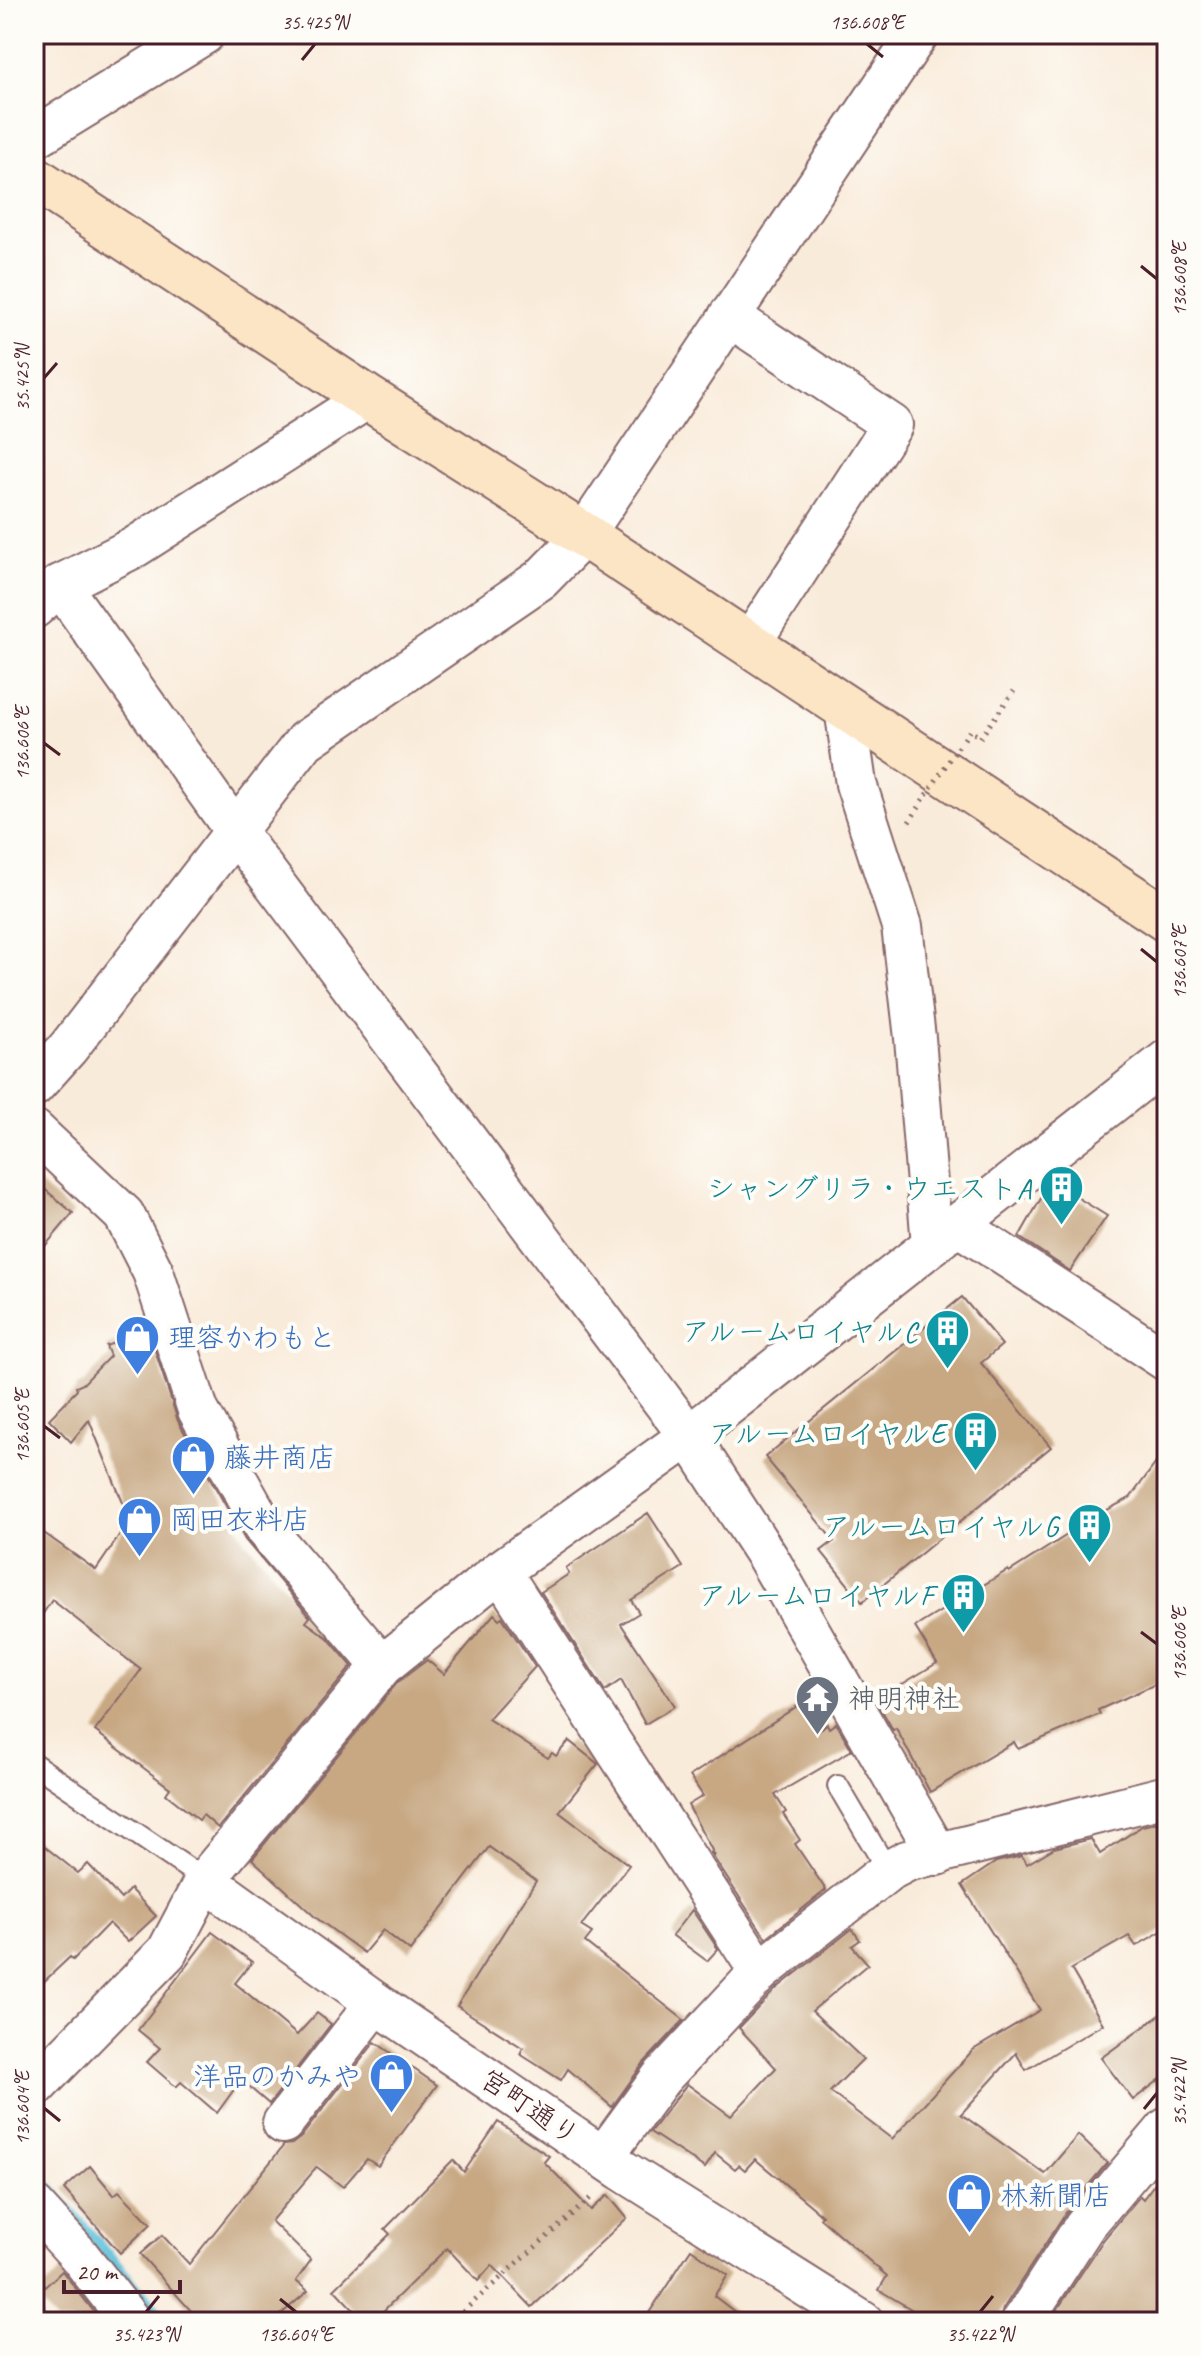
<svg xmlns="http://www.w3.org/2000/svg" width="1201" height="2356" viewBox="0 0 1201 2356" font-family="Caveat,'Klee One',sans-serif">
	<rect width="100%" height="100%" fill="#fdfcf7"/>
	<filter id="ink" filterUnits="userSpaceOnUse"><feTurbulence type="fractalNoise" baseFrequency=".0125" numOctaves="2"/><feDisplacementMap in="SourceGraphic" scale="16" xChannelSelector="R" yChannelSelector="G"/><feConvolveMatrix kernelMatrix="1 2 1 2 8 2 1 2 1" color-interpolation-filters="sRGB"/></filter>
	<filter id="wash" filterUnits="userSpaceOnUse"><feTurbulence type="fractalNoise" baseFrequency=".006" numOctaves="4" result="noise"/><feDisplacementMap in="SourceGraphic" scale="32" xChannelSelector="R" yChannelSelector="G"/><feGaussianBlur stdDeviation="1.8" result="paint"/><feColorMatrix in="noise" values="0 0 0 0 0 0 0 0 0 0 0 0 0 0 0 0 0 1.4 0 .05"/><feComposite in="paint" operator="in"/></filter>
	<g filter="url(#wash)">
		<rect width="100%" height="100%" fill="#f9ebda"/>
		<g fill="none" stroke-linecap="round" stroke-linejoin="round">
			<polyline stroke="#5cc0da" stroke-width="12" points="34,2170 165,2322"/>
		</g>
		<g id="blocks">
			<g fill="#c7a883">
				<polygon points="34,1180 73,1213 34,1259"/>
				<polygon points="1051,1181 1107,1216 1070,1271 1019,1237"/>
				<polygon points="962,1297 1002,1345 981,1363 1051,1447 862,1602 821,1551 834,1541 765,1457"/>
				<polygon points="148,1329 178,1421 245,1540 310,1617 306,1622 328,1638 352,1666 218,1828 203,1815 199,1820 166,1794 170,1788 95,1731 141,1670 52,1600 34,1627 34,1526 96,1570 130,1520 89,1420 71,1442 49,1419 77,1390 76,1387 83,1384 110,1356 106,1346"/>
				<polygon points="1167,1448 1167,1679 1098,1710 1100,1714 1018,1749 1014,1742 930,1792 896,1728 893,1730 876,1700 937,1663 915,1627 1008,1570 1009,1572 1103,1512 1130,1498"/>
				<polygon points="648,1513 683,1567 631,1600 639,1613 621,1624 675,1706 645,1724 621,1680 605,1691 541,1592 569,1574 566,1568"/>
				<polygon points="494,1614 499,1619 502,1617 535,1667 488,1719 548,1758 552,1753 556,1756 569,1741 598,1764 559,1812 629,1865 581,1926 592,1933 585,1942 684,2020 643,2064 612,2107 568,2069 561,2080 520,2054 523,2048 457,2006 536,1881 489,1847 410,1951 383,1930 364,1953 315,1917 252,1859 398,1682 427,1660 444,1674"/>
				<polygon points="799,1705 817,1732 827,1724 829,1728 836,1723 852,1750 775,1795 786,1812 783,1814 800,1840 795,1844 826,1890 766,1938 710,1852 715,1856 688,1805 703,1796 690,1776"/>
				<polygon points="1167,1820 1167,1928 1136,1946 1129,1936 1071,1969 1103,2024 1026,2070 1016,2053 961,2114 1045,2174 1078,2135 1107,2163 1066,2212 1003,2309 999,2322 933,2322 879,2290 887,2276 820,2218 822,2215 755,2159 745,2170 739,2165 735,2169 715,2153 705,2168 650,2132 687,2084 731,2116 776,2068 739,2028 776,1989 852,1929 860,1940 852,1946 868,1964 812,2011 863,2059 830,2092 892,2139 973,2050 1040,2010 962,1885 996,1862 1022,1856 1027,1864 1054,1848 1091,1839 1100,1854 1142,1826"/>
				<polygon points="34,1838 78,1873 88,1864 121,1899 130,1889 156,1916 128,1942 109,1923 73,1960 70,1957 34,1991"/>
				<polygon points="692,1910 718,1949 707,1961 672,1935"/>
				<polygon points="212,1932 252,1962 235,1983 297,2035 317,2013 331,2024 269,2104 241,2080 217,2113 181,2082 176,2087 147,2062 160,2048 138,2030"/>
				<polygon points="1167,2010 1167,2074 1133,2100 1101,2058"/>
				<polygon points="375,2042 437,2085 378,2166 367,2159 343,2187 317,2167 271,2221 311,2260 296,2281 308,2291 272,2322 201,2322 140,2254 162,2235 189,2264 284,2145 292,2144 301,2137"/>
				<polygon points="498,2122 549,2156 544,2162 591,2210 608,2195 627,2218 532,2307 492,2265 478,2281 447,2248 372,2322 365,2322 334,2289 390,2234 385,2229 453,2160 464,2172"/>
				<polygon points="90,2166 114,2195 119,2191 151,2224 120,2253 64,2189"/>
				<polygon points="1167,2167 1167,2322 1049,2322 1104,2239 1140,2196 1143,2199"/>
				<polygon points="691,2249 728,2275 714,2296 748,2322 643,2322"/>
				<polygon points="62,2271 102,2322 56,2322 35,2296"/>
			</g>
		</g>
	</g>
	<g filter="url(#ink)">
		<use href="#blocks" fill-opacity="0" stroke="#876668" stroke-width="2"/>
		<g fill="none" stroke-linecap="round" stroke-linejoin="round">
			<defs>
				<g id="lane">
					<polyline points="34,1764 205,1880"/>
					<polyline points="838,1786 888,1871"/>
				</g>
				<g id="street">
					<polyline points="34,138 204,34"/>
					<polyline points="729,316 892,425 749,645"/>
					<polyline points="60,585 235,831 689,1436 768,1558 938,1855"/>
					<polyline points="34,608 60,585 135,547 368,398"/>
					<polyline points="845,708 856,784 902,926 915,1038 932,1245"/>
					<polyline points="34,1086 68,1048 305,741 541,579 584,535 918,34"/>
					<polyline points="34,1130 124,1215 153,1272 198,1410 265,1529 382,1666"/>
					<polyline points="958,1225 1167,1361"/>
					<polyline points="500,1571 760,1972"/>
					<polyline points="205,1880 376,2003 622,2170 863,2322"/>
					<polyline points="34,2088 167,1952 205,1880 382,1666 500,1571 689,1436 1167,1060"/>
					<polyline points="283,2123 376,2003"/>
					<polyline points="604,2156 661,2078 760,1972 888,1871 907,1861 1167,1796"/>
					<polyline points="34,2206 77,2253 131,2322"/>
					<polyline points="1022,2322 1085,2225 1167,2128"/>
				</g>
				<polyline id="secondary" points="34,178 368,398 584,535 1167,920"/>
			</defs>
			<use href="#lane" stroke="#876668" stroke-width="24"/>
			<use href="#street" stroke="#876668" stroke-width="44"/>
			<use href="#secondary" stroke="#876668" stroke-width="48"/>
			<g stroke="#876668" stroke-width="5" stroke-dasharray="2 6" stroke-linecap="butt">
				<polyline points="853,34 865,42"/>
				<polyline points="964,739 970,730 980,738 1014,691"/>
				<polyline points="909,822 921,804"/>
				<polyline points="451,2322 594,2195"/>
			</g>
			<use href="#lane" stroke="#fff" stroke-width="20"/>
			<use href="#street" stroke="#fff" stroke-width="40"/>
			<use href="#secondary" stroke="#fce5c4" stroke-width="44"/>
			<polyline stroke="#876668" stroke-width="5" stroke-dasharray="2 6" stroke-linecap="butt" points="922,801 961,743"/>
		</g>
	</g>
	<path fill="none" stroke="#4a1f2b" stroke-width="3" d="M867,44L883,57M302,60L315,44M1141,266L1157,279M44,378L57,363M44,743L60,755M1141,949L1157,962M44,1426L60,1438M1141,1632L1157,1644M44,2108L60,2121M1144,2109L1157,2093M280,2299L296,2312M146,2312L159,2296M980,2312L993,2296"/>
	<defs>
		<symbol id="building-pin" viewBox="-11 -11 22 30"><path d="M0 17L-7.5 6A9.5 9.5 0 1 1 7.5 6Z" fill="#0f9aa8" stroke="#fdfcf7"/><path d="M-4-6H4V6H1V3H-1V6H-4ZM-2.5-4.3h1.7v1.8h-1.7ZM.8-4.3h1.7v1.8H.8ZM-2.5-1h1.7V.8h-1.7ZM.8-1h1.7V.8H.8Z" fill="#fff"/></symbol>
		<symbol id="shop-pin" viewBox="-11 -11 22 30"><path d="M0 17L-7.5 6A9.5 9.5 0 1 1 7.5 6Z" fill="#3f7fe0" stroke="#fdfcf7"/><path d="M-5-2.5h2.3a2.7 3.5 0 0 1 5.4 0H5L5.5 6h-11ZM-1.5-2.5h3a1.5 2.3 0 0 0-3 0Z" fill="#fff"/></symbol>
		<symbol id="temple-pin" viewBox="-11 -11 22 30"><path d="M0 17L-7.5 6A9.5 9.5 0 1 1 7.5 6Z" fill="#6b7280" stroke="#fdfcf7"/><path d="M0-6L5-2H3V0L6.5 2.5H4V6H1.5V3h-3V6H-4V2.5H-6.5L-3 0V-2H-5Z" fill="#fff"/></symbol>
	</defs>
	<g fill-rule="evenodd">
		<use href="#building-pin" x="1036" y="1162" width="51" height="69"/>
		<use href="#building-pin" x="922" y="1306" width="51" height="69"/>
		<use href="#shop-pin" x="112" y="1312" width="51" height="69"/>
		<use href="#building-pin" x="950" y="1408" width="51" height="69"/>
		<use href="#shop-pin" x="168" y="1432" width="51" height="69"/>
		<use href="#shop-pin" x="114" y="1494" width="51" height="69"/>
		<use href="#building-pin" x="1064" y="1500" width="51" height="69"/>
		<use href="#building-pin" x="938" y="1570" width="51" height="69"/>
		<use href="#temple-pin" x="792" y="1672" width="51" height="69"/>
		<use href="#shop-pin" x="366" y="2050" width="51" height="69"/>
		<use href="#shop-pin" x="944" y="2170" width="51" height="69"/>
	</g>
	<g text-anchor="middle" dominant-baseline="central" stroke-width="8" stroke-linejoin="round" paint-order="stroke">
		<g font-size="28" fill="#0d838f" stroke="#fdfcf7" text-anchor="end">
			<text x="1031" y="1188">シャングリラ・ウエストA</text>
			<text x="917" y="1331">アルームロイヤルC</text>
			<text x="945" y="1433">アルームロイヤルE</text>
			<text x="1058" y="1526">アルームロイヤルG</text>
			<text x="933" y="1595">アルームロイヤルF</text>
		</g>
		<g font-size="28" fill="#366cbe" stroke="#fdfcf7" text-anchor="start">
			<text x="168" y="1337">理容かわもと</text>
			<text x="224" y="1457">藤井商店</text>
			<text x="170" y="1519">岡田衣料店</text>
			<text x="361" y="2076" text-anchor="end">洋品のかみや</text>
			<text x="1000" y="2195">林新聞店</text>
		</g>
		<g font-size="28" fill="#5b616d" stroke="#fdfcf7" text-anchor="start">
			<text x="848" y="1698">神明神社</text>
		</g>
		<g font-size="28" fill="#4a1f2b" stroke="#fdfcf7">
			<text transform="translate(530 2107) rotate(34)">宮町通り</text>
		</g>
	</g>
	<rect width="1201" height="2356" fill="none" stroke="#fdfcf7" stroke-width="88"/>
	<path d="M64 2280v12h116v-12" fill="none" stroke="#4a1f2b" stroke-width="4"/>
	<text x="76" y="2280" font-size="24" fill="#4a1f2b" stroke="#fdfcf7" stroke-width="6" paint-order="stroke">20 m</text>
	<rect x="44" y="44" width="1113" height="2268" fill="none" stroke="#4a1f2b" stroke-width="3"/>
	<g font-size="20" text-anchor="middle" fill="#4a1f2b">
		<text x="315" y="29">35.425°N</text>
		<text x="867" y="29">136.608°E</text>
		<text transform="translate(1179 279) rotate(-90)" y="7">136.608°E</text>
		<text transform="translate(22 378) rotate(-90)" y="7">35.425°N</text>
		<text transform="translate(22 743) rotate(-90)" y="7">136.606°E</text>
		<text transform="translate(1179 962) rotate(-90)" y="7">136.607°E</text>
		<text transform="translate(22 1426) rotate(-90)" y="7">136.605°E</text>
		<text transform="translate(1179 1644) rotate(-90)" y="7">136.606°E</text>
		<text transform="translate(1179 2093) rotate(-90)" y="7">35.422°N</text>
		<text transform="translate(22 2108) rotate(-90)" y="7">136.604°E</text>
		<text x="146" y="2341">35.423°N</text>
		<text x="296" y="2341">136.604°E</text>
		<text x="980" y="2341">35.422°N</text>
	</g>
</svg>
